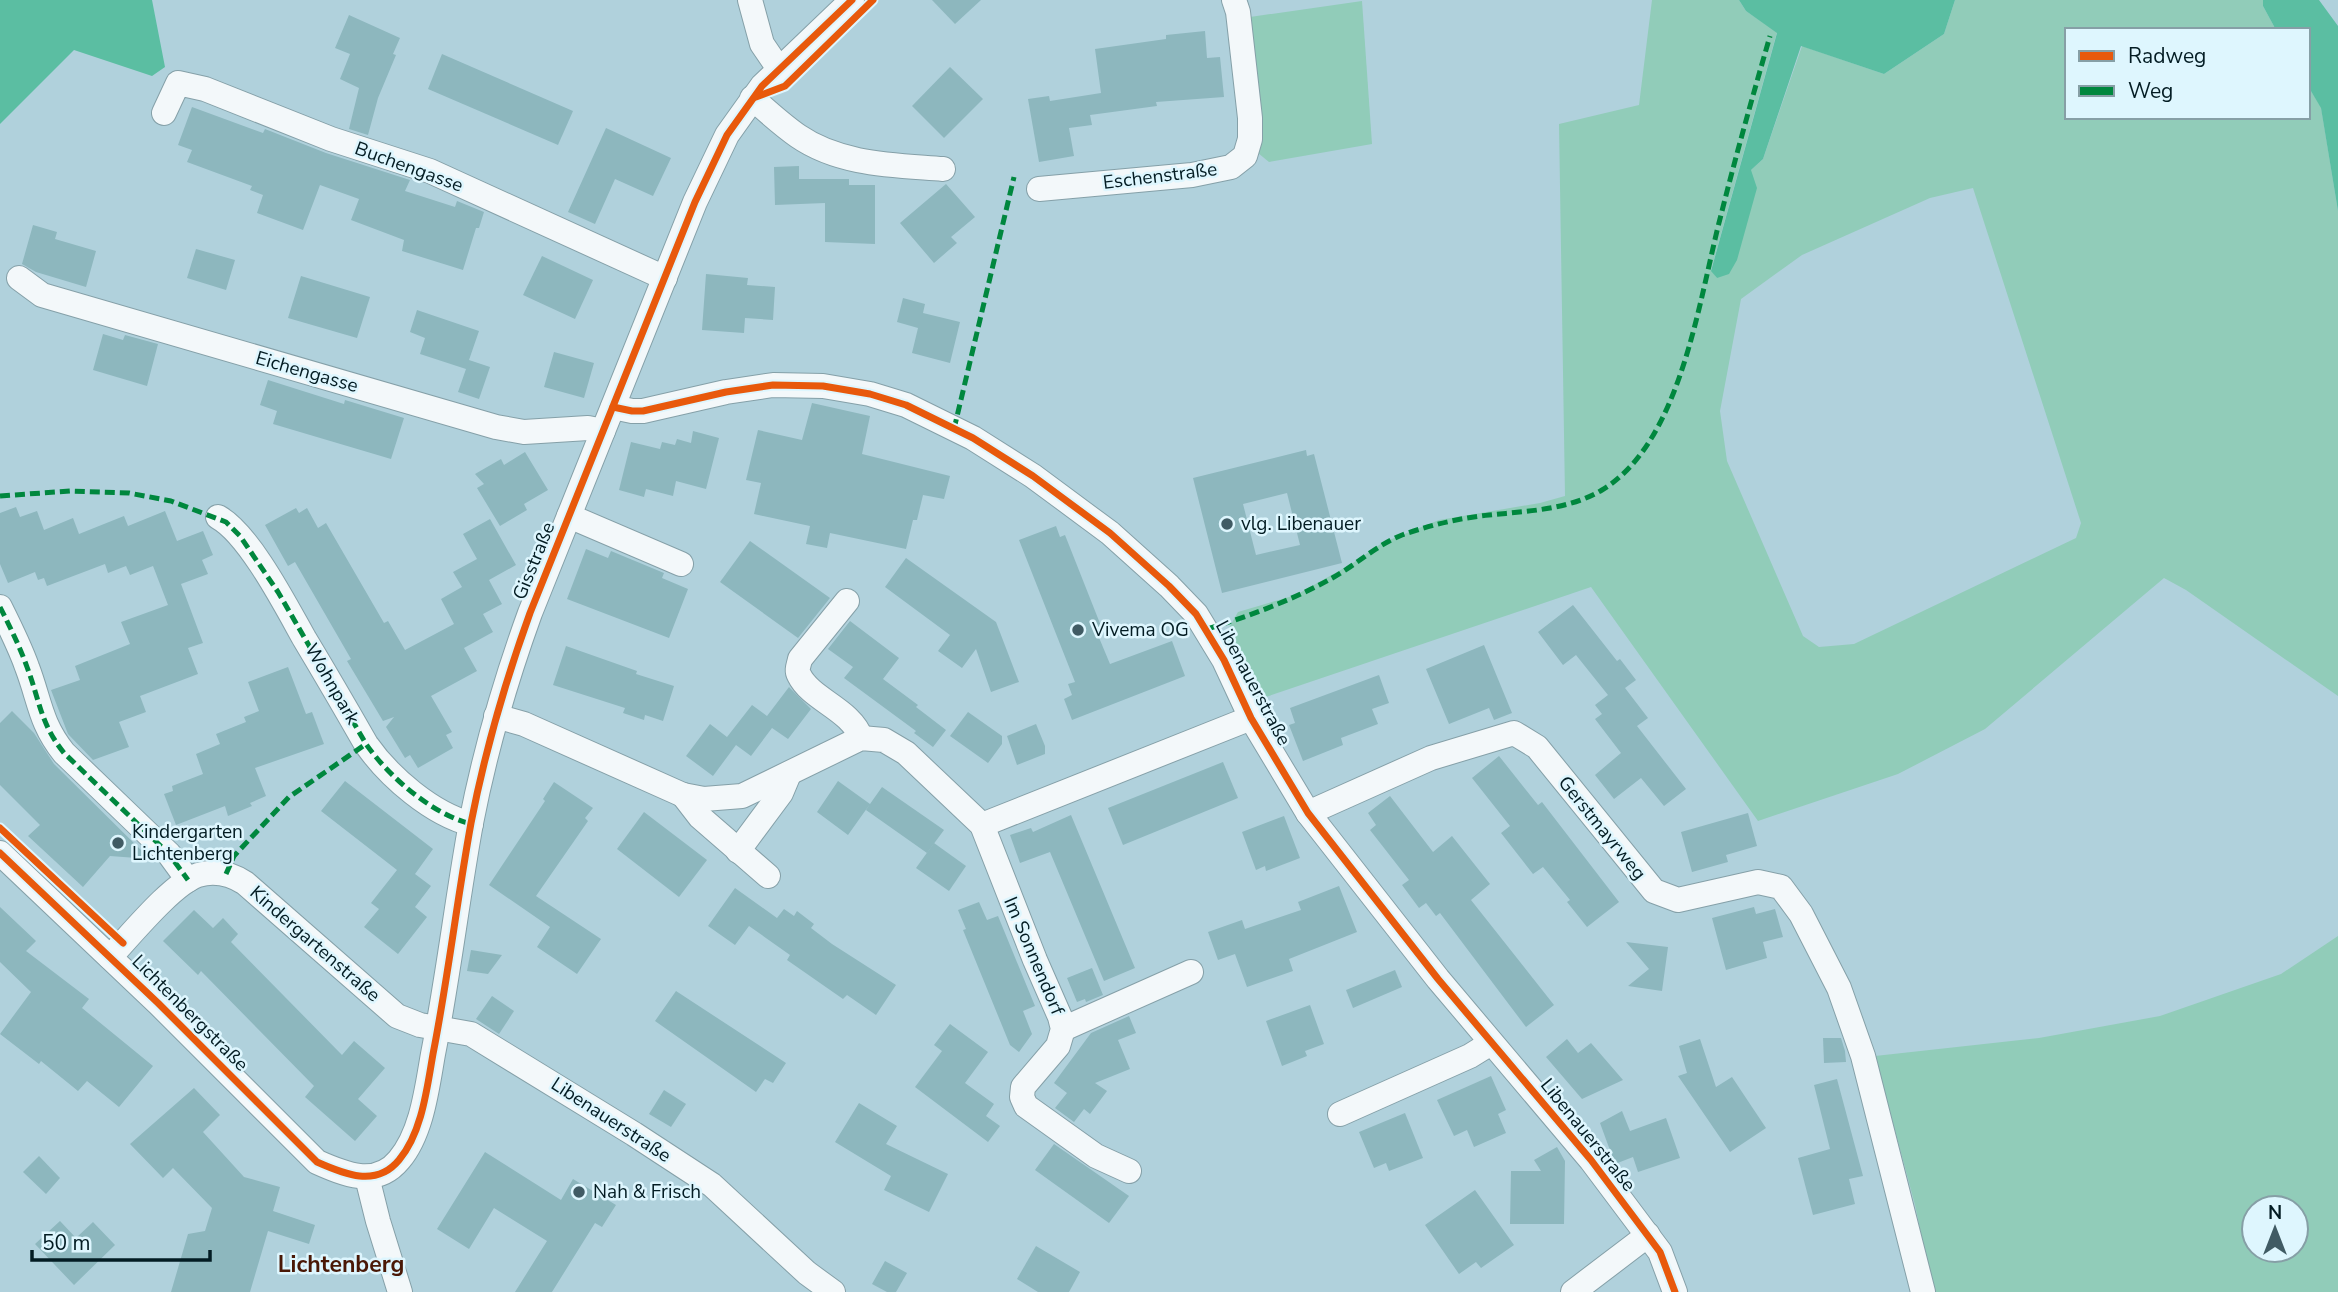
<svg xmlns="http://www.w3.org/2000/svg" width="2338" height="1292" viewBox="0 0 2338 1292" font-family="'Nunito Sans',sans-serif">
	<rect width="100%" height="100%" fill="#b0d1dc"/>
	<g fill="#91ccb9" fill-rule="evenodd">
		<path d="M1652,0H1739L1746,11L1777,32L1711,270L1717,278L1751,170L1763,159L1802,46L1884,74L1944,34L1955,0H2263V6L2276,30H2067V117H2308V86L2321,107L2338,211V696L2186,590L2164,578L1985,729L1898,774L1758,821L1591,587L1254,701L1226,633L1238,612L1296,595L1353,563L1382,543L1439,520L1540,503L1565,496L1559,124L1639,105ZM1973,188L2081,523L2076,538L1854,644L1819,647L1803,636L1727,461L1720,411L1741,299L1802,255L1930,198Z"/>
		<polygon points="1362,1 1372,144 1269,162 1258,153 1250,17"/>
		<path d="M2338,936V1292H1933L1915,1205L1875,1056L2039,1038L2160,1016L2281,974ZM2254,1208H2296V1250H2254Z"/>
	</g>
	<g fill="#5bbea2">
		<polygon points="0,0 152,0 165,67 152,76 74,50 0,124"/>
		<polygon points="1739,0 1955,0 1944,34 1884,74 1801,46 1763,159 1751,170 1757,188 1737,260 1729,274 1717,278 1711,271 1777,33 1746,11"/>
		<polygon points="2263,0 2319,0 2338,26 2338,211 2321,108 2308,86 2308,30 2276,30 2263,6"/>
	</g>
	<g fill="#8db7be" fill-rule="evenodd">
		<polygon points="932,0 981,0 955,24"/>
		<polygon points="349,15 400,38 393,54 396,55 378,98 368,135 349,129 359,88 340,79 350,54 335,48"/>
		<polygon points="1205,31 1207,58 1220,57 1224,97 1156,102 1157,106 1090,115 1092,125 1069,128 1074,156 1039,162 1028,99 1049,96 1050,101 1101,93 1095,49 1166,39 1166,35"/>
		<polygon points="442,54 573,111 558,145 428,89"/>
		<polygon points="950,67 983,99 944,138 912,106"/>
		<polygon points="192,107 263,133 265,129 326,153 410,180 405,191 455,207 457,201 484,212 479,228 476,228 463,270 402,251 404,240 351,220 359,199 320,185 303,230 257,213 263,195 250,190 252,186 187,162 192,150 178,145"/>
		<polygon points="606,128 671,158 653,196 615,179 595,224 568,212"/>
		<polygon points="799,166 799,179 849,179 849,185 875,185 875,244 825,242 825,203 775,205 774,167"/>
		<polygon points="946,184 975,217 951,237 957,243 934,263 900,223"/>
		<polygon points="33,225 57,232 55,239 96,251 86,287 36,272 22,264"/>
		<polygon points="196,249 235,260 226,290 187,278"/>
		<polygon points="542,256 593,280 575,319 523,295"/>
		<polygon points="706,274 748,278 747,285 775,287 773,320 745,318 744,333 702,330"/>
		<polygon points="301,276 370,297 357,338 288,318"/>
		<polygon points="903,298 925,304 923,313 960,322 950,363 912,353 918,328 897,322"/>
		<polygon points="417,310 479,331 469,360 490,367 479,399 458,392 466,369 420,354 425,338 410,332"/>
		<polygon points="103,334 123,340 125,335 158,344 147,386 93,370"/>
		<polygon points="554,352 594,363 584,398 544,387"/>
		<polygon points="268,380 344,404 345,400 404,418 391,459 273,424 277,411 260,405"/>
		<polygon points="812,403 870,416 862,454 950,476 944,499 923,495 917,520 913,520 906,549 830,533 827,548 806,544 810,526 754,514 761,483 746,480 758,430 802,440"/>
		<polygon points="693,431 719,438 706,489 676,481 673,496 646,489 644,497 619,490 631,442 660,449 662,442 675,445 677,439 691,443"/>
		<path d="M1306,450L1307,456L1314,454L1342,563L1222,593L1193,478ZM1287,493L1300,545L1256,555L1243,504Z"/>
		<polygon points="525,452 548,490 524,504 527,510 500,526 477,488 484,484 475,474 501,459 504,465"/>
		<polygon points="16,507 20,517 37,511 44,530 73,518 79,534 124,516 128,526 165,511 177,541 203,531 213,555 202,560 208,574 181,584 203,643 188,648 198,674 140,696 146,712 119,722 129,747 93,760 68,734 51,690 80,680 75,666 130,644 121,622 168,605 153,566 130,575 126,566 108,573 105,564 47,586 44,578 38,580 35,572 8,583 0,564 0,513"/>
		<polygon points="296,508 299,513 307,508 318,528 326,523 384,623 388,621 405,650 454,624 441,599 462,587 453,572 477,559 463,534 490,519 516,565 489,580 502,604 483,614 493,632 464,648 477,671 431,696 452,732 446,735 453,748 418,768 410,755 405,758 386,727 394,717 383,721 347,661 351,659 295,562 288,566 265,525"/>
		<polygon points="1056,526 1060,537 1065,535 1101,626 1095,628 1110,664 1172,641 1185,676 1072,720 1064,699 1072,695 1068,684 1075,682 1019,540"/>
		<polygon points="750,541 830,598 798,638 720,582"/>
		<polygon points="586,549 608,558 611,551 664,573 662,578 688,589 669,638 567,599"/>
		<polygon points="906,558 996,622 1019,682 991,692 976,649 962,668 938,651 950,635 885,587"/>
		<polygon points="1573,605 1617,661 1620,659 1636,680 1625,688 1648,718 1637,726 1686,789 1664,806 1641,778 1614,799 1595,775 1621,753 1595,719 1602,714 1595,705 1608,695 1576,655 1563,665 1538,632"/>
		<polygon points="850,621 899,658 883,679 918,705 916,707 946,730 933,747 914,733 916,731 844,678 853,667 828,649"/>
		<polygon points="1484,645 1512,713 1494,720 1489,708 1449,724 1426,669"/>
		<polygon points="566,646 637,671 636,674 674,686 663,721 645,715 644,720 623,713 625,708 553,685"/>
		<polygon points="288,667 306,714 312,712 324,744 255,768 266,796 250,803 252,806 228,816 225,806 176,825 164,794 173,791 172,786 203,774 196,754 220,744 216,734 246,722 244,717 259,711 248,682"/>
		<polygon points="1379,675 1389,703 1372,709 1378,724 1341,738 1343,745 1303,761 1289,725 1295,723 1290,708"/>
		<polygon points="789,687 811,709 788,739 772,728 751,756 736,745 713,776 686,756 710,724 727,737 752,705 767,716"/>
		<polygon points="12,711 34,733 54,764 150,859 110,856 83,887 28,836 40,825 0,785 0,723"/>
		<polygon points="968,712 1002,736 1002,744 988,763 950,736"/>
		<polygon points="1036,724 1045,746 1045,754 1017,765 1007,736"/>
		<polygon points="1499,756 1538,805 1542,802 1619,902 1587,927 1567,902 1570,900 1543,867 1533,874 1501,833 1510,826 1472,778"/>
		<polygon points="1223,762 1238,798 1123,845 1108,808"/>
		<polygon points="345,781 433,849 415,874 431,886 415,907 427,917 398,954 364,927 379,909 371,903 397,870 321,811"/>
		<polygon points="838,781 870,804 882,787 944,830 927,853 866,810 870,804 848,835 817,812"/>
		<polygon points="554,782 593,808 585,818 588,821 536,896 601,939 577,974 537,947 550,927 489,885 545,801 543,799"/>
		<polygon points="1390,796 1433,852 1452,836 1490,884 1471,900 1554,1005 1526,1027 1440,913 1436,916 1426,903 1419,908 1402,885 1409,880 1370,830 1376,825 1368,813"/>
		<polygon points="644,812 707,860 679,897 617,849"/>
		<polygon points="1748,813 1757,846 1726,855 1728,862 1692,872 1681,832"/>
		<polygon points="1071,815 1135,968 1104,981 1050,852 1020,863 1010,835 1031,828 1033,832"/>
		<polygon points="1284,816 1300,858 1266,871 1265,866 1256,870 1242,832"/>
		<polygon points="934,843 966,866 949,891 916,868"/>
		<polygon points="1339,886 1357,932 1289,959 1293,971 1247,987 1235,954 1218,960 1208,932 1242,920 1245,929 1301,910 1298,902"/>
		<polygon points="735,888 777,918 784,909 794,916 797,911 814,924 811,928 832,944 896,985 876,1015 847,995 843,999 787,960 790,955 749,926 735,945 708,926"/>
		<polygon points="979,902 987,920 998,916 1035,1006 1023,1011 1032,1034 1019,1052 1010,1045 963,930 966,929 958,910"/>
		<polygon points="0,907 36,941 26,951 89,999 82,1008 153,1066 119,1107 87,1081 78,1091 41,1061 39,1064 0,1034 31,992 0,962"/>
		<polygon points="1754,907 1756,914 1775,909 1783,937 1763,942 1767,958 1726,970 1712,918"/>
		<polygon points="194,910 213,928 223,918 238,934 231,942 342,1055 354,1041 385,1068 358,1099 377,1116 355,1141 305,1097 314,1086 201,971 198,975 163,941"/>
		<polygon points="1626,942 1668,947 1662,991 1628,986 1649,969"/>
		<polygon points="471,950 502,955 488,974 467,971"/>
		<polygon points="1092,968 1103,995 1086,1002 1085,999 1077,1002 1067,978"/>
		<polygon points="1395,970 1402,987 1353,1008 1346,990"/>
		<polygon points="676,991 786,1063 773,1083 765,1079 756,1092 655,1021"/>
		<polygon points="492,996 514,1011 499,1034 476,1019"/>
		<polygon points="1310,1005 1324,1044 1305,1051 1307,1056 1282,1066 1266,1021"/>
		<polygon points="1129,1016 1136,1033 1118,1040 1130,1069 1095,1083 1107,1091 1090,1114 1084,1109 1074,1122 1055,1108 1067,1093 1054,1083 1091,1033"/>
		<polygon points="950,1024 988,1052 965,1083 994,1104 986,1116 1000,1126 988,1142 915,1087 942,1051 934,1045"/>
		<polygon points="1823,1038 1841,1038 1845,1051 1846,1062 1824,1063"/>
		<polygon points="1567,1039 1578,1053 1591,1043 1623,1080 1582,1099 1546,1057"/>
		<polygon points="1700,1039 1716,1087 1732,1077 1766,1128 1730,1152 1678,1076 1687,1073 1679,1046"/>
		<polygon points="1491,1076 1506,1110 1498,1114 1506,1133 1474,1147 1467,1130 1454,1136 1437,1100"/>
		<polygon points="1837,1079 1863,1176 1849,1179 1855,1204 1813,1215 1798,1158 1830,1149 1814,1085"/>
		<polygon points="194,1088 220,1115 203,1132 244,1177 280,1187 273,1211 315,1225 309,1244 268,1231 250,1292 171,1292 188,1234 205,1231 212,1208 173,1168 163,1178 130,1144"/>
		<polygon points="664,1090 686,1104 671,1127 649,1114"/>
		<polygon points="859,1103 897,1126 886,1144 948,1174 929,1212 884,1190 891,1176 835,1142"/>
		<polygon points="1622,1111 1630,1131 1666,1118 1680,1158 1638,1172 1633,1157 1615,1164 1600,1123"/>
		<polygon points="1405,1113 1423,1158 1389,1171 1386,1163 1374,1168 1359,1132"/>
		<polygon points="1054,1144 1129,1196 1109,1223 1035,1170"/>
		<polygon points="1557,1147 1565,1161 1564,1224 1510,1224 1511,1171 1541,1171 1534,1160"/>
		<polygon points="485,1152 561,1200 573,1179 616,1205 602,1227 595,1223 552,1292 515,1292 547,1241 494,1208 469,1249 437,1229"/>
		<polygon points="39,1156 60,1178 46,1194 23,1172"/>
		<polygon points="1475,1190 1514,1245 1481,1268 1476,1262 1459,1274 1425,1225"/>
		<polygon points="60,1221 76,1238 93,1222 115,1245 74,1285 35,1244"/>
		<polygon points="1036,1246 1080,1272 1069,1292 1038,1292 1017,1279"/>
		<polygon points="885,1261 907,1273 896,1292 887,1292 872,1284"/>
	</g>
	<g fill="none" stroke-linecap="round" stroke-linejoin="round">
		<defs>
			<g id="minor">
				<polyline points="750,0 762,44 779,69"/>
				<path d="M752,98C767,111 782,125 798,136C840,165 894,165 943,169"/>
				<polyline points="164,113 178,83 205,89 331,139 430,171 665,278"/>
				<polyline points="1039,189 1192,175 1231,167 1245,156 1250,139 1250,118 1238,12 1234,0"/>
				<polyline points="19,278 42,295 496,427 524,432 588,428 603,431"/>
				<polyline points="613,407 632,411 643,411 726,392 773,385 823,386 870,394 906,405 973,438 1033,476 1110,533 1169,586 1196,614 1224,660 1251,718 1308,813 1438,979 1591,1160 1660,1252 1675,1292"/>
				<polyline points="569,516 681,564"/>
				<path d="M218,517C249,534 286,606 304,638C325,673 346,709 366,744C389,777 432,814 471,824"/>
				<path d="M847,601L800,659C799,665 796,670 799,675C811,700 851,709 861,738"/>
				<path d="M0,607C10,627 20,647 27,667C40,701 40,723 64,753L169,854L188,880"/>
				<polyline points="496,716 524,724 683,795 704,799 742,796 861,738 884,740 906,753 982,825 1035,960 1060,1017 1063,1029 1058,1046 1023,1087 1022,1097 1026,1106 1096,1156 1129,1171"/>
				<polyline points="683,795 700,817 768,876"/>
				<polyline points="1308,813 1431,758 1514,733 1537,747 1654,891 1678,900 1758,882 1781,887 1801,914 1839,988 1863,1056 1923,1292"/>
				<polyline points="982,825 1251,718"/>
				<polyline points="738,851 781,793 789,774"/>
				<path d="M0,853L158,1003L317,1162C344,1174 376,1188 399,1160C422,1133 427,1088 433,1054C448,978 457,900 471,823C485,751 505,682 530,613L695,202L727,135L762,86L852,0"/>
				<path d="M110,957C130,936 172,884 198,875C215,870 231,874 245,883L397,1016L420,1025L471,1034L634,1134L712,1185L807,1273L833,1292"/>
				<polyline points="1063,1029 1191,972"/>
				<polyline points="1340,1114 1470,1056 1491,1043"/>
				<polyline points="367,1177 378,1221 400,1292"/>
				<polyline points="1573,1292 1648,1235"/>
			</g>
		</defs>
		<use href="#minor" stroke="#85a0a8" stroke-width="26"/>
		<use href="#minor" stroke="#f3f8fa" stroke-width="24"/>
		<g stroke="#00873e" stroke-width="5" stroke-dasharray="10 5" stroke-linecap="butt">
			<polyline points="954,429 1014,177"/>
			<path d="M0,496L70,491L129,493L171,501L226,522L240,536L278,592L366,744C389,777 432,814 471,824"/>
			<path d="M0,607C10,627 20,647 27,667C40,701 40,723 64,753L169,854L188,880"/>
			<path d="M1207,629C1250,616 1295,599 1334,577C1357,564 1377,545 1402,535C1430,525 1460,518 1489,515C1528,511 1568,510 1602,490C1682,442 1699,298 1721,215C1736,155 1753,95 1770,36"/>
			<polyline points="226,874 234,856 289,797 366,744"/>
		</g>
		<defs>
			<g id="cycleway">
				<polyline points="756,97 785,86 873,0"/>
				<polyline points="613,407 632,411 643,411 726,392 773,385 823,386 870,394 906,405 973,438 1033,476 1110,533 1169,586 1196,614 1224,660 1251,718 1308,813 1438,979 1591,1160 1660,1252 1675,1292"/>
				<polyline points="0,828 123,943"/>
				<path d="M0,853L158,1003L317,1162C344,1174 376,1188 399,1160C422,1133 427,1088 433,1054C448,978 457,900 471,823C485,751 505,682 530,613L695,202L727,135L762,86L852,0"/>
			</g>
		</defs>
		<use href="#cycleway" stroke="#def6fe" stroke-width="11"/>
		<use href="#cycleway" stroke="#e8590c" stroke-width="7"/>
	</g>
	<g fill="#405b64" stroke="#def6fe" stroke-width="2.5">
		<circle cx="1227" cy="524" r="7"/>
		<circle cx="1078" cy="630" r="7"/>
		<circle cx="118" cy="843" r="7"/>
		<circle cx="579" cy="1192" r="7"/>
	</g>
	<g text-anchor="middle" dominant-baseline="central" stroke-width="5" stroke-linejoin="round" paint-order="stroke">
		<g font-size="19" fill="#031c23" stroke="#def6fe">
			<text transform="translate(409 167) rotate(20)">Buchengasse</text>
			<text transform="translate(1160 176) rotate(-7)">Eschenstraße</text>
			<text transform="translate(307 372) rotate(16)">Eichengasse</text>
			<text transform="translate(534 561) rotate(-68)">Gisstraße</text>
			<text transform="translate(1253 683) rotate(62)">Libenauerstraße</text>
			<text transform="translate(332 684) rotate(60)">Wohnpark</text>
			<text transform="translate(1602 828) rotate(51)">Gerstmayrweg</text>
			<text transform="translate(315 944) rotate(41)">Kindergartenstraße</text>
			<text transform="translate(1034 956) rotate(67)">Im Sonnendorf</text>
			<text transform="translate(190 1013) rotate(45)">Lichtenbergstraße</text>
			<text transform="translate(611 1120) rotate(33)">Libenauerstraße</text>
			<text transform="translate(1588 1135) rotate(51)">Libenauerstraße</text>
		</g>
		<g font-size="19" fill="#031c23" stroke="#def6fe" text-anchor="start">
			<text x="1241" y="524">vlg. Libenauer</text>
			<text x="1092" y="630">Vivema OG</text>
			<text x="132" y="832">Kindergarten<tspan x="132" dy="22">Lichtenberg</tspan></text>
			<text x="593" y="1192">Nah &amp; Frisch</text>
		</g>
		<g font-size="23" font-weight="bold" fill="#491806" stroke="#def6fe">
			<text x="341" y="1264">Lichtenberg</text>
		</g>
	</g>
	<rect x="2065" y="28" width="245" height="91" fill="#def6fe" stroke="#869fa6" stroke-width="2"/>
	<rect x="2079" y="51" width="35" height="10" fill="#e8590c" stroke="#869fa6" stroke-width="2"/>
	<text x="2128" y="63" font-size="21" fill="#031c23">Radweg</text>
	<rect x="2079" y="86" width="35" height="10" fill="#00873e" stroke="#869fa6" stroke-width="2"/>
	<text x="2128" y="98" font-size="21" fill="#031c23">Weg</text>
	<g transform="translate(2275 1229)"><circle r="33" fill="#def6fe" stroke="#869fa6" stroke-width="2"/>
	<path d="M0-5L12 26L0 18L-12 26Z" fill="#405b64"/>
	<text y="-10" font-size="19" font-weight="bold" text-anchor="middle" fill="#031c23">N</text>
	</g>
	<path d="M32 1250v10h178v-10" fill="none" stroke="#031c23" stroke-width="3.5"/>
	<text x="42" y="1250" font-size="21" fill="#031c23" stroke="#def6fe" stroke-width="5" paint-order="stroke">50 m</text>
</svg>
